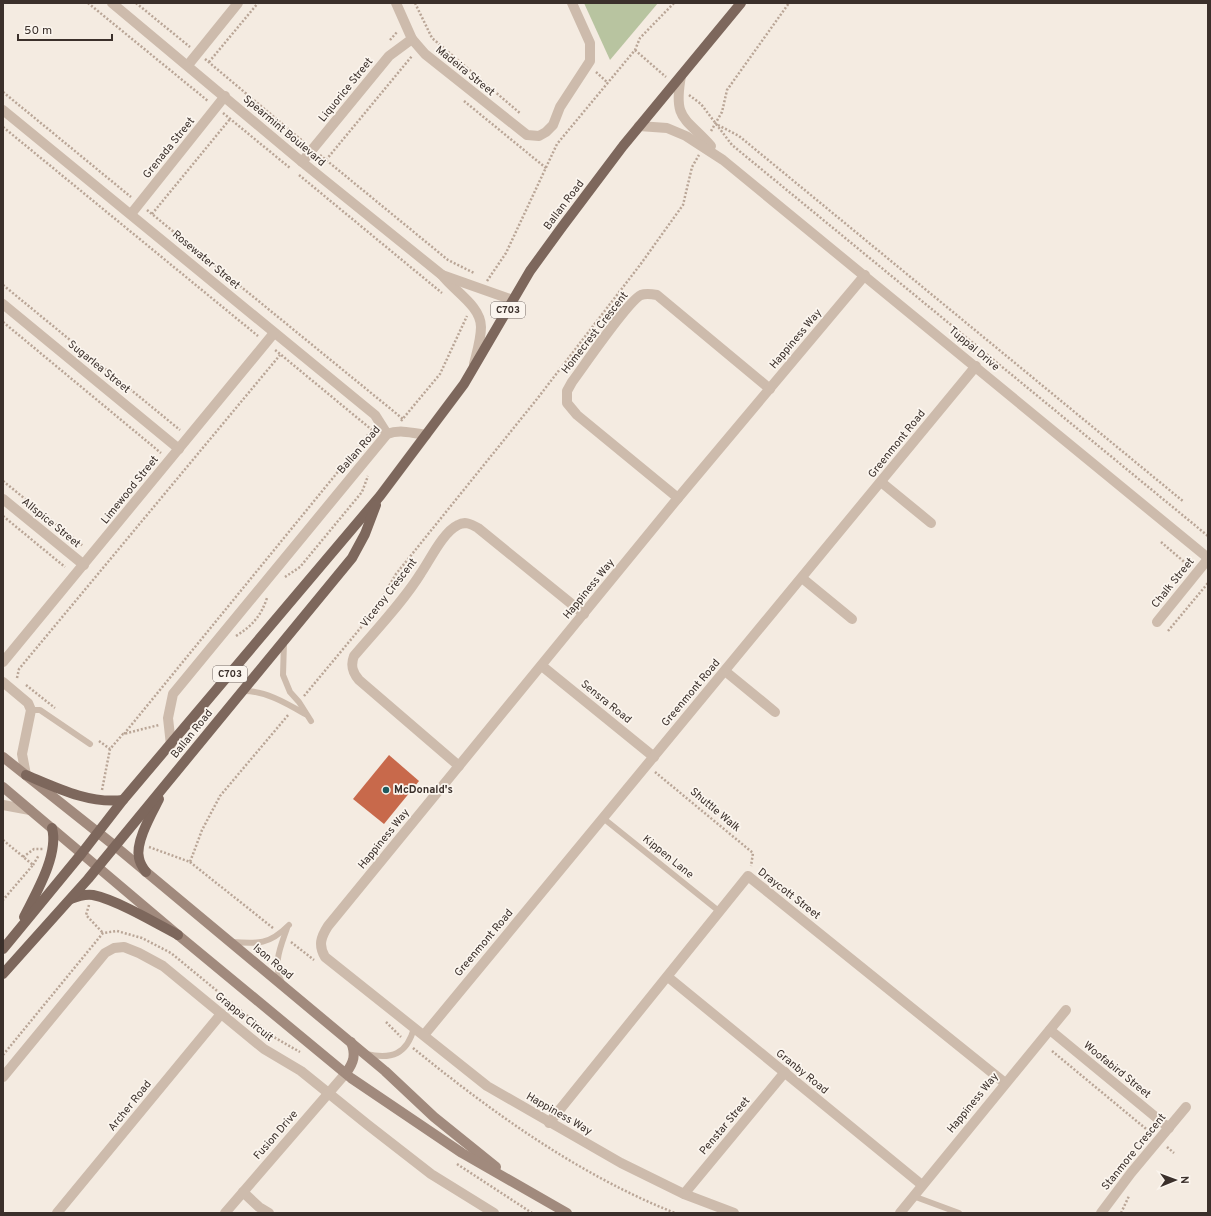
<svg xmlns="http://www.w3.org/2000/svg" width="1211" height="1216" viewBox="0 0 1211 1216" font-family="Overpass,sans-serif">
	<rect width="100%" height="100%" fill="#f4ebe1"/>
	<polygon fill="#b8c4a0" points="584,3 658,3 610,60"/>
	<polygon fill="#c8694b" points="389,755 419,781 384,824 353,799"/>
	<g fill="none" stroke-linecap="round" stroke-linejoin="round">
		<g stroke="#b9a596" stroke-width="2.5" stroke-dasharray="2 2" stroke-linecap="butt">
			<polyline points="88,3 208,101"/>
			<polyline points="136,3 190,47"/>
			<polyline points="415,3 432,38 521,114"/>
			<polyline points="390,40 397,32"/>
			<polyline points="635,50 666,77"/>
			<polyline points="205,59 305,143"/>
			<polyline points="209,62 258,3"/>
			<polyline points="596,72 608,83"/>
			<polyline points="3,92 131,197"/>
			<polyline points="689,95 701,104 732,145 1208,536"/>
			<polyline points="464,101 546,168"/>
			<polyline points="223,113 290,168"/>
			<polyline points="718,125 739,136 1184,502"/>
			<polyline points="3,127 258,336"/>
			<polyline points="711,131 722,112 727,90 789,3"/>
			<polyline points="320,155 448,260 474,273"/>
			<polyline points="326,160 412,56"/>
			<polyline points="299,175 442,293"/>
			<polyline points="147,210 403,419"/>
			<polyline points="152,214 230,119"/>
			<polyline points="487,281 506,253 557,144 635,50 640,38 674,3"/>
			<polyline points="3,285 180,430"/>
			<polyline points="3,322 161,453"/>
			<polyline points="401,421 440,374 467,316"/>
			<polyline points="3,481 83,546"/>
			<polyline points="3,516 65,567"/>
			<polyline points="1161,542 1189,566"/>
			<polyline points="285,577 300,567 362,492 368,476"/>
			<polyline points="1168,631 1208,583"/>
			<path d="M236,636C252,626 261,616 267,598"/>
			<polyline points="17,678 19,669 280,355"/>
			<polyline points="26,685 55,708"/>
			<polyline points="304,696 373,613 396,574 537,399 640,265 683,205 692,167 699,155"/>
			<polyline points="124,734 372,430 274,349"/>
			<polyline points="99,741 110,749"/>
			<polyline points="655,772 753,853 751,866"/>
			<polyline points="102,790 110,749 123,734 159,725"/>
			<polyline points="3,840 33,865 3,900"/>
			<polyline points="149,847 190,862 202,830 220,796 289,714"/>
			<polyline points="23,857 34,849 43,849"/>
			<polyline points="190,862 273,928"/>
			<polyline points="33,865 39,855"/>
			<polyline points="89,905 86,915 103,933"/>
			<polyline points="291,942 314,960"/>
			<polyline points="386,1022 401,1037"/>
			<path d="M413,1048C493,1113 579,1175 675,1213"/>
			<polyline points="1052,1051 1151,1133"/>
			<polyline points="3,1055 103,933 117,931 142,938 171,953 272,1036 300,1052"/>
			<polyline points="1167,1147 1174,1153"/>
			<polyline points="457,1164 532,1213"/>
			<polyline points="1121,1213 1129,1196"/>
		</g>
		<g stroke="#cdbbac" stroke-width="6">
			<polyline points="284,642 283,675 290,692 299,702 311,721"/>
			<path d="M242,691C264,690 286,703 305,714"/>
			<polyline points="31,710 40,710 90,744"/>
			<polyline points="603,818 720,912"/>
			<path d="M231,942C258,944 269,945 289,925"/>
			<path d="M282,983C272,964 281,946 287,928"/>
			<path d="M366,1054C392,1060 407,1054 414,1028"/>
			<polyline points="913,1196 959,1213"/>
		</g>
		<g stroke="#cdbbac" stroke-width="10">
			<polyline points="396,3 412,39 425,54 527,135 539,136 546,132 553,125 560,107 590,61 590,43 572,3"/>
			<polyline points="188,65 238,3"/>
			<polyline points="3,110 375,415 387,434"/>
			<polyline points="302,162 389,56 412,39"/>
			<polyline points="131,214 225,96"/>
			<polyline points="3,304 179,449"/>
			<polyline points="881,482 931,523"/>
			<path d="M678,498L577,415L567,403V391L572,382C584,366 628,301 641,295C646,293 652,294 657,295L770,389"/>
			<polyline points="3,499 84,565"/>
			<polyline points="802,578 852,619"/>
			<polyline points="1157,622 1208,559"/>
			<polyline points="3,662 274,333"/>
			<polyline points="542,666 654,757"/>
			<polyline points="725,671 775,712"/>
			<polyline points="3,682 28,703 31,710 22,754 26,775"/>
			<path d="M171,745L168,718L173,694L387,434C400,429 413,433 426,435"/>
			<path d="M459,766L359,680C353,673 350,666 354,656C376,630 403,602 421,573C430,560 443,532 458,525C465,521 471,524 478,528L584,614"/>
			<polyline points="3,805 30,810"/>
			<polyline points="668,977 922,1185"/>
			<polyline points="1050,1030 1169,1128"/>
			<polyline points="424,1035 976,366"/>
			<polyline points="3,1077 105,953 114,948 124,947 139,953 163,966 264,1049 301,1071 368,1125 431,1174 494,1213"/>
			<polyline points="549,1123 748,876 1005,1083"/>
			<polyline points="243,1192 259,1207 269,1213"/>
			<polyline points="684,1194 785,1072"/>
			<polyline points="57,1213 221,1014"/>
			<polyline points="225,1213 346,1073"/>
			<path d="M734,1213L684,1194L621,1163L487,1086L325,957C318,945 321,937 328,926L678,498L865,275"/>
			<polyline points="900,1213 1066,1010"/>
		</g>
		<g stroke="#cdbbac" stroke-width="10">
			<path d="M112,3L302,162L442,275C454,291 481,306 481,327C481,339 477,352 474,364"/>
			<path d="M681,76C673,120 685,117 711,146"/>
			<polyline points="639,126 667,128 686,136 723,160 1208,558"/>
			<polyline points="442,275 513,300"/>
			<polyline points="1101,1213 1131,1173 1186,1107"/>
		</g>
		<g stroke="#a18a7d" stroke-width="10">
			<polyline points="3,757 115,846 385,1071 434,1117 496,1167"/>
			<polyline points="3,787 178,935 351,1078 462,1153 567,1213"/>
			<path d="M346,1073C354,1062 356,1055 351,1042"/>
		</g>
		<g stroke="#7d675c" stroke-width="10">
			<path d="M26,775C57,788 89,804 123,800"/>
			<path d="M146,872C143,868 140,864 139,858C135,842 152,813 159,799"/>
			<path d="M71,899C78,896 85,894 93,895C117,900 156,923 178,935"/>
			<path d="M24,917C36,893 59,855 52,828"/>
			<polyline points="3,949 82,853 123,800 380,496 464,384 530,271 562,227 623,146 741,3"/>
			<polyline points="3,974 88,879 352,558 365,534 376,505"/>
		</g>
	</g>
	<circle fill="#1f5a5e" stroke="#fbf5ee" stroke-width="1.5" cx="386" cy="790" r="4"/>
	<g text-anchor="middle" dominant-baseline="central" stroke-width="3.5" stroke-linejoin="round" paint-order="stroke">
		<g fill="#fbf5ee" stroke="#756b66" stroke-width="1">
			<rect x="491" y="302" width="34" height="16" rx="3"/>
			<rect x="213" y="666" width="34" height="16" rx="3"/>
		</g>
		<g font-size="10" font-weight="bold" fill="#3b302b">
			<text x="508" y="310">C703</text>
			<text x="230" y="674">C703</text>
		</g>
		<g font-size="11" fill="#3b302b" stroke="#fbf5ee">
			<text transform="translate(465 71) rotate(39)">Madeira Street</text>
			<text transform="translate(346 90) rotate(-51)">Liquorice Street</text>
			<text transform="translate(284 131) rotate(40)">Spearmint Boulevard</text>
			<text transform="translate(169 148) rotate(-51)">Grenada Street</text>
			<text transform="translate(564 205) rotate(-53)">Ballan Road</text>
			<text transform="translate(206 260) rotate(40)">Rosewater Street</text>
			<text transform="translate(595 333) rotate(-52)">Homecrest Crescent</text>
			<text transform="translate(796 339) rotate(-50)">Happiness Way</text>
			<text transform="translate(974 349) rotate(40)">Tuppal Drive</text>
			<text transform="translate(99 367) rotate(39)">Sugarlea Street</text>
			<text transform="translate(897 444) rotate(-51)">Greenmont Road</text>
			<text transform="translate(359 450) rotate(-49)">Ballan Road</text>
			<text transform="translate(130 490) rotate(-51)">Limewood Street</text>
			<text transform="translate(51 523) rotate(39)">Allspice Street</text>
			<text transform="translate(1173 583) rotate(-51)">Chalk Street</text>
			<text transform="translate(589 589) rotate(-51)">Happiness Way</text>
			<text transform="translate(389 593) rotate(-52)">Viceroy Crescent</text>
			<text transform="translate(691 693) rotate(-50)">Greenmont Road</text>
			<text transform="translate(606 702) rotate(39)">Sensra Road</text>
			<text transform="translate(192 734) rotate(-51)">Ballan Road</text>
			<text transform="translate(715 810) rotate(40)">Shuttle Walk</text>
			<text transform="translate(384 839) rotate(-51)">Happiness Way</text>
			<text transform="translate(668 857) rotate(39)">Kippen Lane</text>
			<text transform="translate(789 894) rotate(38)">Draycott Street</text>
			<text transform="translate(484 943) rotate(-50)">Greenmont Road</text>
			<text transform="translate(273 962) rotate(40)">Ison Road</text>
			<text transform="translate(244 1017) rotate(39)">Grappa Circuit</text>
			<text transform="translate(1117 1070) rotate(39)">Woofabird Street</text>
			<text transform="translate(802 1072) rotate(39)">Granby Road</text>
			<text transform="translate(973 1103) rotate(-51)">Happiness Way</text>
			<text transform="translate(130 1106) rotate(-51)">Archer Road</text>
			<text transform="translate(559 1114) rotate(30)">Happiness Way</text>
			<text transform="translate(725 1126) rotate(-50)">Penstar Street</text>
			<text transform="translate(276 1135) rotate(-49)">Fusion Drive</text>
			<text transform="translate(1134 1152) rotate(-51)">Stanmore Crescent</text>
		</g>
		<g font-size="11" font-weight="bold" fill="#3b302b" stroke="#fbf5ee" text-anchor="start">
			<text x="394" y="790">McDonald's</text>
		</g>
	</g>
	<rect width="1211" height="1216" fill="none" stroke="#3b302b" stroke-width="8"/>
	<g transform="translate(1175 1180) rotate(89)" stroke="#fbf5ee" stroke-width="3" paint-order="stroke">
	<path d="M0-3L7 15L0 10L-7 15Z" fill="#3b302b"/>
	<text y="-6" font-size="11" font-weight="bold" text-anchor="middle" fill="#3b302b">N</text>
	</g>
	<path d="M18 34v6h94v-6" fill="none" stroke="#3b302b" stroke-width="2"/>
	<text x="24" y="34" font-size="12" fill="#3b302b" stroke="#fbf5ee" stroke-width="3" paint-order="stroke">50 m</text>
</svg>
